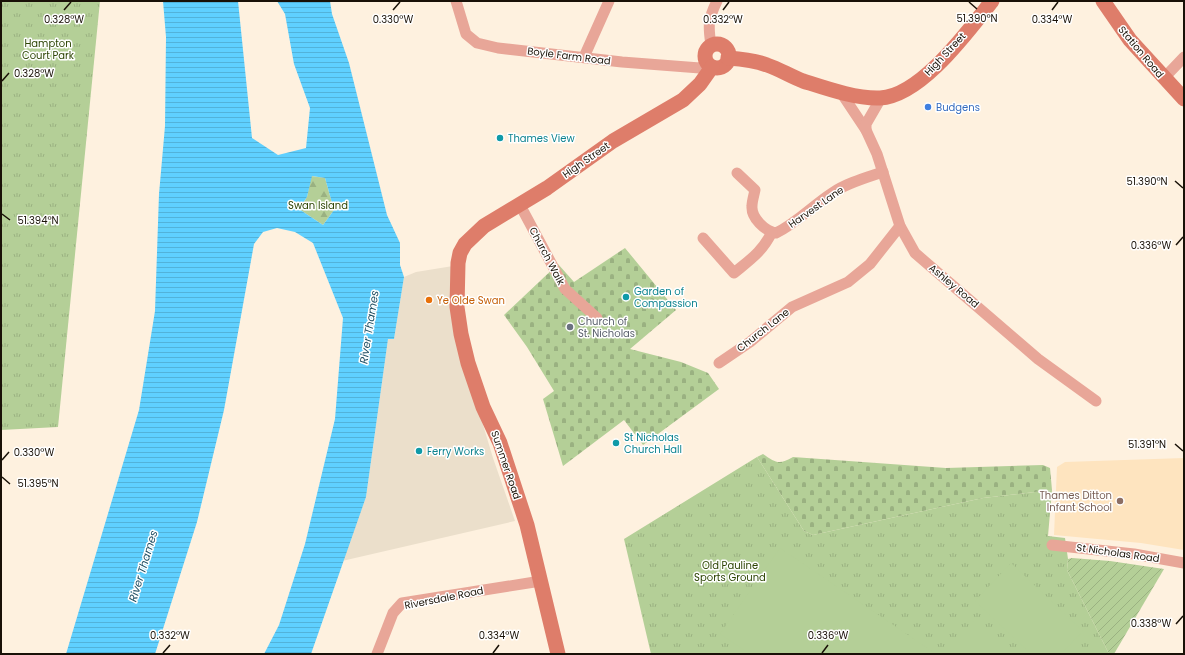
<svg xmlns="http://www.w3.org/2000/svg" width="1185" height="655" viewBox="0 0 1185 655" font-family="Poppins,sans-serif">
	<defs>
		<pattern id="grass-tufts" width="24" height="20" patternUnits="userSpaceOnUse"><rect width="24" height="20" fill="#b4cf97"/><path d="M3 7l-1-3M5 7V3M7 7l1-3M15 17l-1-3M17 17v-4M19 17l1-3" fill="none" stroke="#9ab181"/></pattern>
		<pattern id="forest-firs" width="22" height="20" patternUnits="userSpaceOnUse"><rect width="22" height="20" fill="#b4cf97"/><path d="M5 1l3.5 6h-7zM16 11l3.5 6h-7z" fill="#9ab181"/></pattern>
		<pattern id="cemetery-stones" width="16" height="16" patternUnits="userSpaceOnUse"><rect width="16" height="16" fill="#b4cf97"/><path d="M2 7V4a2 2 0 0 1 4 0v3zM10 15v-3a2 2 0 0 1 4 0v3z" fill="#9ab181"/></pattern>
		<pattern id="garden-furrows" width="10" height="10" patternUnits="userSpaceOnUse"><rect width="10" height="10" fill="#b4cf97"/><path d="M-1 1l2-2M0 10L10 0M9 11l2-2" fill="none" stroke="#9ab181"/></pattern>
		<pattern id="water-rules" width="6" height="5" patternUnits="userSpaceOnUse"><rect width="6" height="5" fill="#5fd0ff"/><path d="M0 2.5h6" fill="none" stroke="#52b2d9"/></pattern>
	</defs>
	<rect width="100%" height="100%" fill="#fef1df"/>
	<polygon fill="#ebdfcb" points="453,266 457,338 493,458 515,521 342,561 366,497 388,339 394,339 404,277 416,272"/>
	<polygon fill="#fee4bf" points="1184,458 1184,550 1141,543 1054,535 1057,467 1065,462"/>
	<g fill="url(#grass-tufts)">
		<polygon points="1,1 100,1 58,427 1,430"/>
		<polygon points="757,457 804,531 813,535 983,498 1052,490 1048,536 1065,538 1068,559 1067,570 1109,654 651,654 624,539"/>
	</g>
	<polygon fill="url(#forest-firs)" points="311,176 325,178 334,210 323,225 299,209 307,197"/>
	<g fill="url(#cemetery-stones)">
		<polygon points="625,248 676,310 630,349 681,362 708,373 719,389 643,445 624,420 563,466 543,399 554,391 527,347 504,315 558,264 574,282"/>
		<path d="M763,454C776,463 779,465 793,457L946,468L1043,465L1050,468L1052,490L983,498L813,535L804,531L757,457Z"/>
	</g>
	<polygon fill="url(#garden-furrows)" points="1072,558 1110,561 1164,569 1114,654 1109,654 1067,570 1068,559"/>
	<g fill="#b4cf97">
		<polygon points="780,548 936,654 750,654 720,634"/>
		<polygon points="1011,563 1083,631 1061,654 1031,654 975,601"/>
		<polygon points="974,621 1008,654 953,654 947,649"/>
	</g>
	<path fill="url(#water-rules)" fill-rule="evenodd" d="M163,1H238L252,138L278,155L306,148L310,108L294,64L285,14L277,1H330L332,14L349,63L387,215L400,243V265L404,277L394,339H388L366,497L311,654H264L279,625L305,544L335,419L343,318L313,243L295,232L277,228L263,232L254,244L224,410L197,522L155,654H66L139,410L155,311L159,194L165,126L166,37ZM312,176L325,178L334,210L323,225L299,209L307,197Z"/>
	<g fill="none" stroke-linecap="round" stroke-linejoin="round">
		<g stroke="#e8a698" stroke-width="11">
			<polyline points="456,1 466,34 477,43 498,48 622,62 700,68 707,63"/>
			<path d="M711,45C708,26 708,19 717,1"/>
			<polyline points="584,57 609,1"/>
			<polyline points="1164,78 1184,57"/>
			<polyline points="840,91 866,130 877,154 900,226 915,253 1038,359 1096,401"/>
			<polyline points="866,130 866,124 881,98"/>
			<path d="M737,173L755,190C754,195 752,201 752,206C751,218 765,231 776,233C797,223 812,206 832,193C847,183 865,178 883,172"/>
			<polyline points="520,205 565,289 597,318"/>
			<path d="M703,238L734,273C751,259 762,252 772,232"/>
			<polyline points="719,363 750,342 792,307 848,282 870,264 900,226"/>
			<polyline points="1052,545 1134,554 1184,563"/>
			<polyline points="377,654 393,613 402,603 541,581"/>
		</g>
		<g stroke="#de7d6a" stroke-width="15">
			<polyline points="1103,1 1130,40 1184,99"/>
			<circle cx="717" cy="56" r="12"/>
			<path d="M728,58C741,59 754,60 767,65C779,69 790,76 803,81C825,88 856,99 880,98C921,96 968,31 992,1"/>
			<polyline points="558,654 527,525 500,443 483,407 468,363 461,334 457,307 458,263 460,253 465,244 484,226 547,188 613,141 683,100 700,84 712,67"/>
		</g>
	</g>
	<path fill="none" stroke="#191107" stroke-width="1.5" d="M969,2L977,9M64,10L71,2M393,10L400,2M723,10L729,2M1052,10L1058,2M2,81L9,73M1175,181L1183,188M2,214L10,220M1176,245L1183,237M1175,444L1183,451M2,460L9,452M2,477L10,484M1176,624L1183,616M163,653L170,645M493,653L499,645M822,653L828,645"/>
	<circle fill="#3f7fe0" stroke="#fff" stroke-width="1.5" cx="928" cy="107" r="4"/>
	<g fill="#0f9aa8" stroke="#fff" stroke-width="1.5">
		<circle cx="500" cy="138" r="4"/>
		<circle cx="626" cy="297" r="4"/>
		<circle cx="616" cy="443" r="4"/>
		<circle cx="419" cy="451" r="4"/>
	</g>
	<circle fill="#e8710a" stroke="#fff" stroke-width="1.5" cx="429" cy="300" r="4"/>
	<circle fill="#6b7280" stroke="#fff" stroke-width="1.5" cx="570" cy="327" r="4"/>
	<circle fill="#8d6e63" stroke="#fff" stroke-width="1.5" cx="1120" cy="501" r="4"/>
	<g text-anchor="middle" dominant-baseline="central" stroke-width="3" stroke-linejoin="round" paint-order="stroke">
		<g font-size="10" fill="#2c4403" stroke="#fff">
			<text x="48" y="43">Hampton<tspan x="48" dy="12">Court Park</tspan></text>
			<text x="318" y="205">Swan Island</text>
			<text x="730" y="565">Old Pauline<tspan x="730" dy="12">Sports Ground</tspan></text>
		</g>
		<g font-size="10" fill="#191107" stroke="#fff">
			<text transform="translate(1141 52) rotate(50)">Station Road</text>
			<text transform="translate(945 54) rotate(-47)">High Street</text>
			<text transform="translate(569 56) rotate(7)">Boyle Farm Road</text>
			<text transform="translate(586 160) rotate(-35)">High Street</text>
			<text transform="translate(816 207) rotate(-35)">Harvest Lane</text>
			<text transform="translate(547 256) rotate(62)">Church Walk</text>
			<text transform="translate(954 286) rotate(40)">Ashley Road</text>
			<text transform="translate(763 330) rotate(-38)">Church Lane</text>
			<text transform="translate(506 465) rotate(71)">Summer Road</text>
			<text transform="translate(1118 553) rotate(8)">St Nicholas Road</text>
			<text transform="translate(444 598) rotate(-11)">Riversdale Road</text>
		</g>
		<g font-size="10" fill="#366cbe" stroke="#fff" text-anchor="start">
			<text x="936" y="107">Budgens</text>
		</g>
		<g font-size="10" fill="#0d838f" stroke="#fff" text-anchor="start">
			<text x="508" y="138">Thames View</text>
			<text x="634" y="291">Garden of<tspan x="634" dy="12">Compassion</tspan></text>
			<text x="624" y="437">St Nicholas<tspan x="624" dy="12">Church Hall</tspan></text>
			<text x="427" y="451">Ferry Works</text>
		</g>
		<g font-size="10" fill="#c56008" stroke="#fff" text-anchor="start">
			<text x="437" y="300">Ye Olde Swan</text>
		</g>
		<g font-size="10" fill="#5b616d" stroke="#fff" text-anchor="start">
			<text x="578" y="321">Church of<tspan x="578" dy="12">St. Nicholas</tspan></text>
		</g>
		<g font-size="10" fill="#785e54" stroke="#fff" text-anchor="end">
			<text x="1112" y="495">Thames Ditton<tspan x="1112" dy="12">Infant School</tspan></text>
		</g>
		<g font-size="11" font-style="italic" fill="#204f63" stroke="#fff">
			<text transform="translate(369 327) rotate(-81)">River Thames</text>
			<text transform="translate(143 566) rotate(-73)">River Thames</text>
		</g>
	</g>
	<g font-size="10" text-anchor="middle" fill="#191107" stroke="#fff" stroke-width="3" stroke-linejoin="round" paint-order="stroke">
		<text x="977" y="22">51.390°N</text>
		<text x="64" y="23">0.328°W</text>
		<text x="393" y="23">0.330°W</text>
		<text x="723" y="23">0.332°W</text>
		<text x="1052" y="23">0.334°W</text>
		<text x="34" y="77">0.328°W</text>
		<text x="1147" y="185">51.390°N</text>
		<text x="38" y="224">51.394°N</text>
		<text x="1151" y="249">0.336°W</text>
		<text x="1147" y="448">51.391°N</text>
		<text x="34" y="456">0.330°W</text>
		<text x="38" y="487">51.395°N</text>
		<text x="1151" y="627">0.338°W</text>
		<text x="170" y="639">0.332°W</text>
		<text x="499" y="639">0.334°W</text>
		<text x="828" y="639">0.336°W</text>
	</g>
	<rect width="1185" height="655" fill="none" stroke="#191107" stroke-width="4"/>
</svg>
